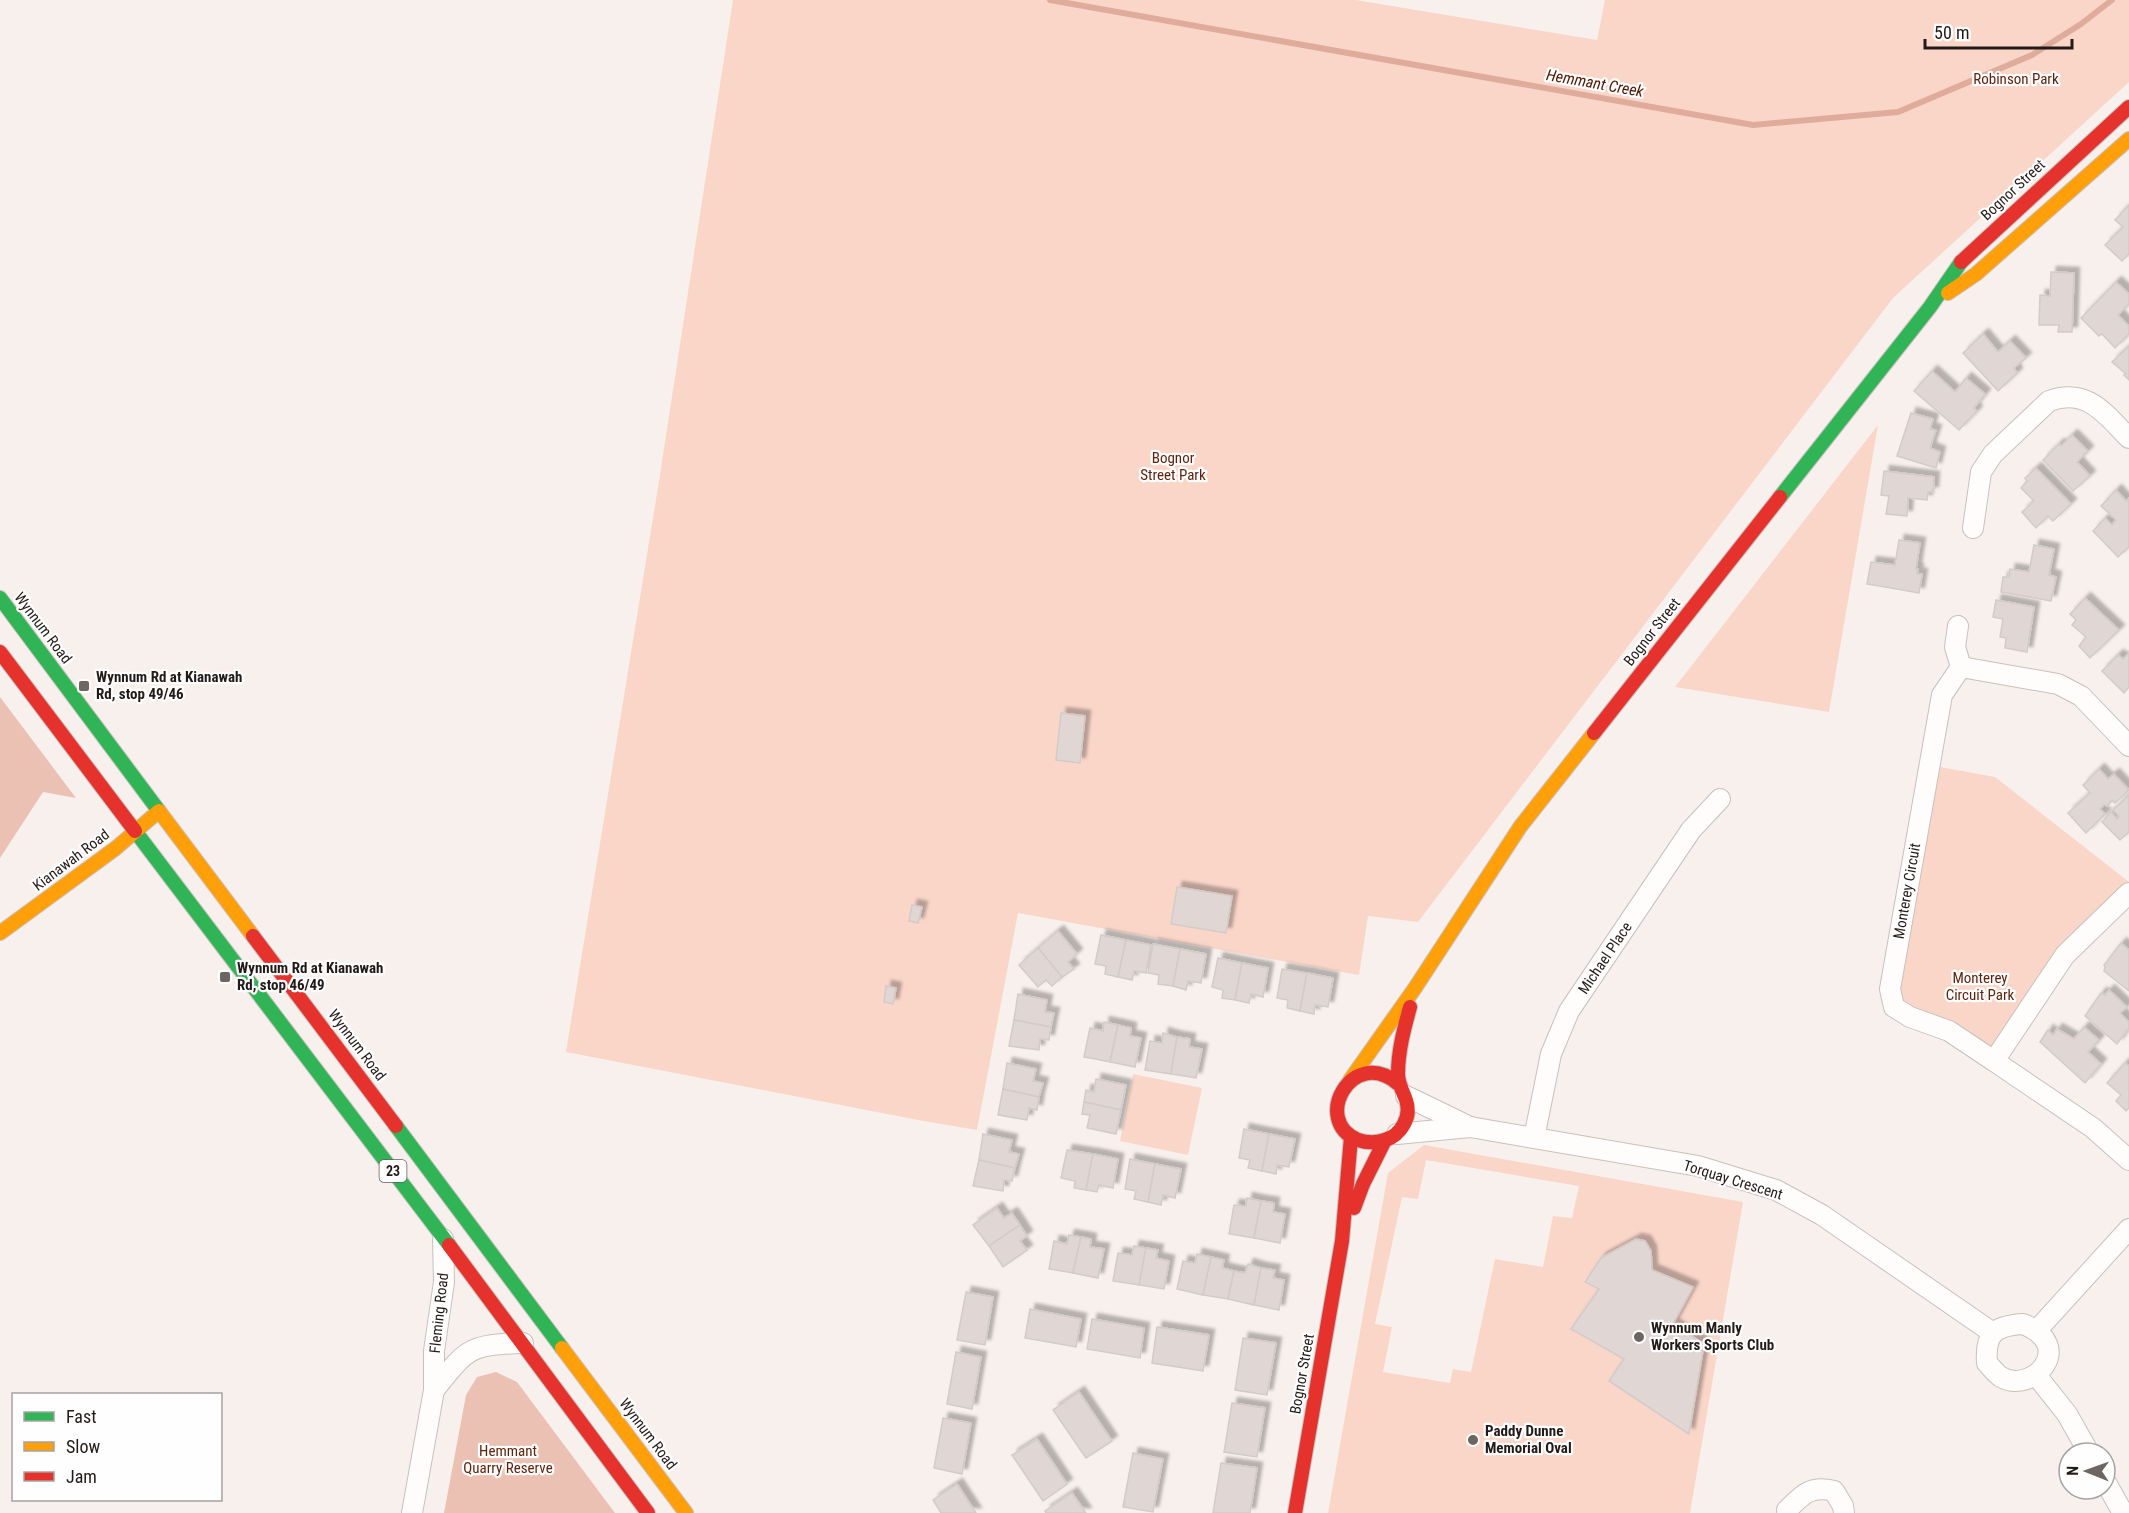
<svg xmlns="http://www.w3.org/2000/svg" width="2129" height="1513" viewBox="0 0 2129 1513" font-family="'Roboto Condensed',sans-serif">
	<defs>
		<filter id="shadow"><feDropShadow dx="5.5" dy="-5.5" stdDeviation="1.5" flood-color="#0004"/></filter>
	</defs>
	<rect width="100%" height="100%" fill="#f8f0ed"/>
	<g fill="#fad6c9" fill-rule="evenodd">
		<polygon points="733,0 1356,0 1597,40 1605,0 2129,0 2129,82 1893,298 1418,922 1368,916 1359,975 1018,913 977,1130 918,1120 566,1052 659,481"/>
		<polygon points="1878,425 1829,712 1675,687"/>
		<polygon points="1929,765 1995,777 2129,882 2129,893 2065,955 1994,1061 1894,1007"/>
		<polygon points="1133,1074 1202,1088 1188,1155 1120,1141"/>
		<path d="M1424,1145L1743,1202L1690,1513H1328L1388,1173ZM1426,1160L1579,1186L1572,1218L1553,1216L1543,1267L1495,1259L1471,1372L1453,1369L1450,1383L1383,1372L1392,1327L1375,1324L1402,1197L1418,1199ZM1636,1240L1645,1241L1651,1251L1652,1270L1673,1324L1704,1344L1689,1433L1609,1381L1624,1359L1599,1289L1585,1282L1601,1258Z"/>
	</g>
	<g fill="#ebc1b3">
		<polygon points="0,697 76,798 43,792 0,858"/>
		<polygon points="496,1372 517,1382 615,1513 444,1513 466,1395 477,1377"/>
	</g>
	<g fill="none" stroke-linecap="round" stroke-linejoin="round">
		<polyline stroke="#dfac9c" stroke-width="6" points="1050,0 1753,125 1898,112 2032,55 2081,24 2112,0"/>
	</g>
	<g fill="#e0d7d4" stroke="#d3cbc8" stroke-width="1.5" filter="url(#shadow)">
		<polygon points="2129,205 2129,254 2122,261 2105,245 2123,227 2115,220"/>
		<polygon points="2051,272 2074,273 2072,332 2058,332 2059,325 2039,325 2040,295 2050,296"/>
		<polygon points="2116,282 2129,294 2129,304 2118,315 2129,326 2129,334 2115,348 2102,334 2099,336 2081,318"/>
		<polygon points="1983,334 1998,352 2010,341 2026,358 2014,368 2017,373 1998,391 1963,353"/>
		<polygon points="2129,346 2129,380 2124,375 2126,374 2112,362"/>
		<polygon points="1932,371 1955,392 1966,378 1985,394 1974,408 1977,411 1959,430 1914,391"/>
		<polygon points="1911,413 1933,419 1930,429 1936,430 1930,448 1940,452 1936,468 1897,456"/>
		<polygon points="2072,435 2088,451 2077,462 2090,476 2073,491 2043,460 2059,444 2061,446"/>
		<polygon points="2036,468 2071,504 2053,521 2048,516 2036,528 2022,512 2034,501 2021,488 2027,481 2025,478"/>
		<polygon points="1884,471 1934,477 1933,492 1928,492 1927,500 1908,498 1907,516 1886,514 1889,496 1881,495"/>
		<polygon points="2116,490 2126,501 2129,498 2129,547 2118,557 2093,531 2105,518 2112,525 2116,520 2101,506"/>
		<polygon points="1899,540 1920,543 1916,569 1918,569 1917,574 1922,574 1919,593 1867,584 1871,562 1895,565"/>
		<polygon points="2034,545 2054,549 2049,575 2056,577 2051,601 2001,592 2003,577 2009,577 2010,569 2029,572"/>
		<polygon points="2085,598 2119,630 2090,658 2079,646 2086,637 2072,625 2076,620 2070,614"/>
		<polygon points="1996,600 2034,607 2027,652 2005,648 2006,638 2000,637 2003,619 1993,617"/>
		<polygon points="2129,653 2129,687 2124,693 2102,671 2118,655 2123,659"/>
		<polygon points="1061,713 1085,716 1080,763 1056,760"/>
		<polygon points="2099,769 2108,779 2114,774 2129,790 2115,803 2112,800 2108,806 2104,805 2100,809 2105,814 2086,833 2068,813 2090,793 2083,785"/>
		<polygon points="2129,795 2129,832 2120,840 2102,822 2111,812 2117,819 2119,816 2113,810"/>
		<polygon points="1177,887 1232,896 1226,933 1171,924"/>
		<polygon points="912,905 922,907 918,923 909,921"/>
		<polygon points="1058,931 1077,954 1068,962 1074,969 1062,977 1038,948"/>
		<polygon points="1101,935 1126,940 1118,977 1105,974 1106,966 1095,964"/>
		<polygon points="1126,940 1151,945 1146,973 1134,971 1132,980 1118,977"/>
		<polygon points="2121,943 2129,950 2129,991 2104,971 2105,967 2104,965"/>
		<polygon points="1153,944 1180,949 1173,986 1158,984 1159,975 1148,973"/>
		<polygon points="1038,948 1062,977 1052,986 1046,980 1038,987 1019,965"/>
		<polygon points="1180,949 1206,954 1201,983 1188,981 1186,990 1173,986"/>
		<polygon points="1218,958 1242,963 1235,1000 1222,998 1223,990 1212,987"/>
		<polygon points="1242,963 1268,968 1263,997 1251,994 1249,1003 1235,1000"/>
		<polygon points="1282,969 1307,973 1300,1011 1287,1008 1288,1000 1277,998"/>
		<polygon points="1307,973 1333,978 1328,1007 1315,1005 1314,1014 1300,1011"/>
		<polygon points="886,986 896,988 893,1004 884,1002"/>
		<polygon points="2109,990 2127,1007 2120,1013 2129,1022 2129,1028 2117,1044 2085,1016 2101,993 2105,995"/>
		<polygon points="1018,994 1047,1000 1045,1012 1054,1013 1051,1027 1014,1020"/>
		<polygon points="1014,1020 1051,1027 1049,1040 1040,1039 1039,1050 1009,1046"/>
		<polygon points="1104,1022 1118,1025 1110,1062 1084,1057 1090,1028 1103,1031"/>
		<polygon points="1118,1025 1131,1028 1130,1036 1141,1038 1135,1067 1110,1062"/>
		<polygon points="2084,1027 2099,1040 2088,1052 2101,1064 2085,1083 2040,1042 2048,1030 2053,1035 2057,1029 2074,1039"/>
		<polygon points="1163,1033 1177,1037 1171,1074 1145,1070 1150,1041 1162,1043"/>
		<polygon points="1177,1037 1190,1039 1189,1047 1202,1049 1196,1078 1171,1074"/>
		<polygon points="1007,1063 1036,1069 1033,1081 1043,1083 1039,1097 1003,1089"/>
		<polygon points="2125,1063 2129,1066 2129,1108 2126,1111 2116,1101 2121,1095 2107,1083"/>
		<polygon points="1096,1079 1126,1085 1121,1110 1084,1102 1086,1090 1094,1092"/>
		<polygon points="1003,1089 1039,1097 1037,1110 1029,1108 1027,1120 998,1115"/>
		<polygon points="1084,1102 1121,1110 1116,1134 1087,1128 1090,1115 1082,1114"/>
		<polygon points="1244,1129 1269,1134 1262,1171 1248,1168 1250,1160 1239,1158"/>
		<polygon points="983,1134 1012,1140 1009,1152 1019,1154 1015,1168 979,1160"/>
		<polygon points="1269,1134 1295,1139 1289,1167 1277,1165 1276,1174 1262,1171"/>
		<polygon points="1067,1150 1093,1154 1086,1190 1074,1188 1075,1181 1061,1178"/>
		<polygon points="1093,1154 1118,1159 1113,1188 1099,1185 1097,1192 1086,1190"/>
		<polygon points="1130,1159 1155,1164 1148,1202 1134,1199 1136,1191 1125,1189"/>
		<polygon points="979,1160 1015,1168 1012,1181 1004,1180 1003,1191 973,1186"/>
		<polygon points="1155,1164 1181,1169 1175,1198 1163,1195 1161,1205 1148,1202"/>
		<polygon points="1247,1198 1261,1201 1254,1238 1229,1234 1234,1205 1246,1206"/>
		<polygon points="1261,1201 1274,1203 1273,1212 1285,1214 1280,1243 1254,1238"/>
		<polygon points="997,1208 1004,1218 1012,1213 1020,1225 989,1246 973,1225"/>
		<polygon points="1020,1225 1027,1236 1020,1241 1027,1250 1003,1267 989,1246"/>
		<polygon points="1069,1235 1081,1237 1073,1273 1049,1269 1054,1241 1067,1244"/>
		<polygon points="1081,1237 1091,1239 1090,1247 1104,1249 1098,1278 1073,1273"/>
		<polygon points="1636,1239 1645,1241 1651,1251 1652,1270 1693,1287 1673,1324 1704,1344 1689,1434 1609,1381 1624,1359 1571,1329 1599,1289 1585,1282 1601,1258"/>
		<polygon points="1134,1246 1146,1248 1139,1285 1113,1281 1118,1253 1132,1255"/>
		<polygon points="1146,1248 1158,1250 1156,1258 1169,1261 1164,1289 1139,1285"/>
		<polygon points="1197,1254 1211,1257 1203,1295 1177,1289 1183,1261 1195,1263"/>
		<polygon points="1211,1257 1224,1260 1222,1268 1234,1271 1228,1299 1203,1295"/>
		<polygon points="1248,1264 1261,1268 1254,1305 1228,1299 1234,1271 1245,1273"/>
		<polygon points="1261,1268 1275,1270 1273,1278 1284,1280 1279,1310 1254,1305"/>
		<polygon points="966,1292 993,1297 985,1345 957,1340"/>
		<polygon points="1030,1309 1081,1319 1076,1347 1025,1338"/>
		<polygon points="1092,1319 1144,1328 1140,1358 1087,1349"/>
		<polygon points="1157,1327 1209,1335 1203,1371 1152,1363"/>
		<polygon points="1243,1338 1276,1343 1267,1395 1235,1390"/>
		<polygon points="956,1352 981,1357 972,1409 947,1404"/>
		<polygon points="1079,1392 1112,1441 1086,1458 1053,1410"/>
		<polygon points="1232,1403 1265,1408 1257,1457 1224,1452"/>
		<polygon points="943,1418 971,1423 962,1474 934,1468"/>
		<polygon points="1037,1439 1067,1484 1043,1501 1012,1455"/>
		<polygon points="1133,1453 1163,1459 1153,1512 1123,1507"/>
		<polygon points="1221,1463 1257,1468 1250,1513 1213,1513"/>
		<polygon points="957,1484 976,1513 941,1513 933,1500"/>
		<polygon points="1072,1493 1086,1513 1046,1513 1045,1511"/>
	</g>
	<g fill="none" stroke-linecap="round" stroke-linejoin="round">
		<defs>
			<g id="street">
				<path d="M1973,528L1981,472L1993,454L2049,401C2087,387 2105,414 2129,438"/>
				<polyline points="1958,626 1955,647 1961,667"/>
				<polyline points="2129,746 2081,696 2058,684 1961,667 1942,695 1890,989 1894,1007 1910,1017 1949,1031 1994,1061 2065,955 2129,893"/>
				<polyline points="1994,1061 2093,1128 2129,1160"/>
				<polyline points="1406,1096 1470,1127"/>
				<polyline points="1397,1134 1470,1127 1698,1166 1776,1190 1822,1215 1993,1333"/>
				<polyline points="1534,1138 1551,1054 1569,1011 1691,830 1720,799"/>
				<path d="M2023,1324C2078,1346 2032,1395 2001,1377C1996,1374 1991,1367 1987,1363C1985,1334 1993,1326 2023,1324Z"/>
				<polyline points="2037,1330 2129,1229"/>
				<polyline points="2036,1375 2067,1414 2089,1453"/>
				<path d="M434,1390C468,1348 468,1345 523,1343"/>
				<polyline points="2105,1481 2123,1513"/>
				<polyline points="412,1513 434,1390 434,1351 444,1282 443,1239"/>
				<path d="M1788,1513L1787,1510C1803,1494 1811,1485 1834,1491L1843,1506L1844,1513"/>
			</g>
			<g id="fast">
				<polyline points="1780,497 1930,307 1961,262"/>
				<polyline points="0,598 159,811"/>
				<polyline points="135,831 449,1245"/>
				<polyline points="396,1126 562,1348"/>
			</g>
			<g id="slow">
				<polyline points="1948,293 1976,274 2129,139"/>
				<polyline points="0,933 116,848 159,811 253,936"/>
				<polyline points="1350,1080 1415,988 1520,827 1594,733"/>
				<polyline points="562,1348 686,1513"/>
			</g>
			<g id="jam">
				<polyline points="1961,262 2129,107"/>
				<polyline points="0,652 135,831"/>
				<polyline points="1594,733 1780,497"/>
				<polyline points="253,936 396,1126"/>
				<path d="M1397,1083C1352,1046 1311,1121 1358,1140C1367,1143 1376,1143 1385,1140C1401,1135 1412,1117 1406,1100C1403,1091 1398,1084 1398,1074C1398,1051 1404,1029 1410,1007"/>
				<polyline points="1354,1208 1363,1184 1384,1142"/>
				<polyline points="449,1245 648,1513"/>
				<polyline points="1295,1513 1342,1241 1351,1137"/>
			</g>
		</defs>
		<use href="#street" stroke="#c8c0be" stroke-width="22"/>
		<use href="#fast" stroke="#c8c0be" stroke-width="16"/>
		<use href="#slow" stroke="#c8c0be" stroke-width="16"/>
		<use href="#jam" stroke="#c8c0be" stroke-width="16"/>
		<use href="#street" stroke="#fefdfc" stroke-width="20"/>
		<use href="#fast" stroke="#30b455" stroke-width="14"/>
		<use href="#slow" stroke="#ff9f0a" stroke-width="14"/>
		<use href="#jam" stroke="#e5322d" stroke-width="14"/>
	</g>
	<g fill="#6d6562" stroke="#fefefe" stroke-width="2">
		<rect x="78" y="680" width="12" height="12" rx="3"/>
		<rect x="219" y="971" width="12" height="12" rx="3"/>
		<circle cx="1639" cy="1337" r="6"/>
		<circle cx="1473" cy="1440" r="6"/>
	</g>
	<g text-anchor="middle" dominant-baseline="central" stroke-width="4.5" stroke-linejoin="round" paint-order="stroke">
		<rect fill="#fefefe" stroke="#645e5c" stroke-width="1.5" x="379.5" y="1160" width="27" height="22" rx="4.5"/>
		<g font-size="14" font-weight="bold" fill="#221a17">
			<text x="393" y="1171">23</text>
		</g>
		<g font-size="15" fill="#61220c" stroke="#fefefe">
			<text x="2016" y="79">Robinson Park</text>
			<text x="1173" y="458">Bognor<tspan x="1173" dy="17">Street Park</tspan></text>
			<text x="1980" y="978">Monterey<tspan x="1980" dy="17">Circuit Park</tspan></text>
			<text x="508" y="1451">Hemmant<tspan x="508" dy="17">Quarry Reserve</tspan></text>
		</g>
		<g font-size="15" fill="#221a17" stroke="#fefefe">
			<text transform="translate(2013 190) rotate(-43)">Bognor Street</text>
			<text transform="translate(43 628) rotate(53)">Wynnum Road</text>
			<text transform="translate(1652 632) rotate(-52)">Bognor Street</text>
			<text transform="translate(71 860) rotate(-37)">Kianawah Road</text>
			<text transform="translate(1907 891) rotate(-80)">Monterey Circuit</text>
			<text transform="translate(1605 958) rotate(-56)">Michael Place</text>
			<text transform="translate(357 1045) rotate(53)">Wynnum Road</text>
			<text transform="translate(1733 1180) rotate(17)">Torquay Crescent</text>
			<text transform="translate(439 1313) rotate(-84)">Fleming Road</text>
			<text transform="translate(1302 1374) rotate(-80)">Bognor Street</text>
			<text transform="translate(648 1434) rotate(53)">Wynnum Road</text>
		</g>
		<g font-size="15" font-weight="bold" fill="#221a17" stroke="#fefefe" text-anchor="start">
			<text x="96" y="677">Wynnum Rd at Kianawah<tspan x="96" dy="17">Rd, stop 49/46</tspan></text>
			<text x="237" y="968">Wynnum Rd at Kianawah<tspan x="237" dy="17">Rd, stop 46/49</tspan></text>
			<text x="1651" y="1328">Wynnum Manly<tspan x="1651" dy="17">Workers Sports Club</tspan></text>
			<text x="1485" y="1431">Paddy Dunne<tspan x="1485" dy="17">Memorial Oval</tspan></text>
		</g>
		<g font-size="16" font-style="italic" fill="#531600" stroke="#fefefe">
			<text transform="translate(1595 83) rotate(10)">Hemmant Creek</text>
		</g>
	</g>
	<rect x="12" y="1393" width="210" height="108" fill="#fefefe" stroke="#a6a3a2" stroke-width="1.5"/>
	<rect x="24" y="1412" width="30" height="9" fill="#30b455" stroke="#a6a3a2" stroke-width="1.5"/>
	<text x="66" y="1423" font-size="18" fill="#221a17">Fast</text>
	<rect x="24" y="1442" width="30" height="9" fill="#ff9f0a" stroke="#a6a3a2" stroke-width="1.5"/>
	<text x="66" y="1453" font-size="18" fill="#221a17">Slow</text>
	<rect x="24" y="1472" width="30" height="9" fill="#e5322d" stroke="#a6a3a2" stroke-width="1.5"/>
	<text x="66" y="1483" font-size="18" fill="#221a17">Jam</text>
	<g transform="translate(2087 1471) rotate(271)"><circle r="28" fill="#fefefe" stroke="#a6a3a2" stroke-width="1.5"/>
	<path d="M0-4.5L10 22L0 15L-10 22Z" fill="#6d6562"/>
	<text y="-9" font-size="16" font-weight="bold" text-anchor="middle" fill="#221a17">N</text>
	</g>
	<path d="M1925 39v9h147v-9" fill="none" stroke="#221a17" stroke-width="3"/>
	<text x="1934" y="39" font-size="18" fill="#221a17" stroke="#fefefe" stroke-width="4.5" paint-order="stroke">50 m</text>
</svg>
